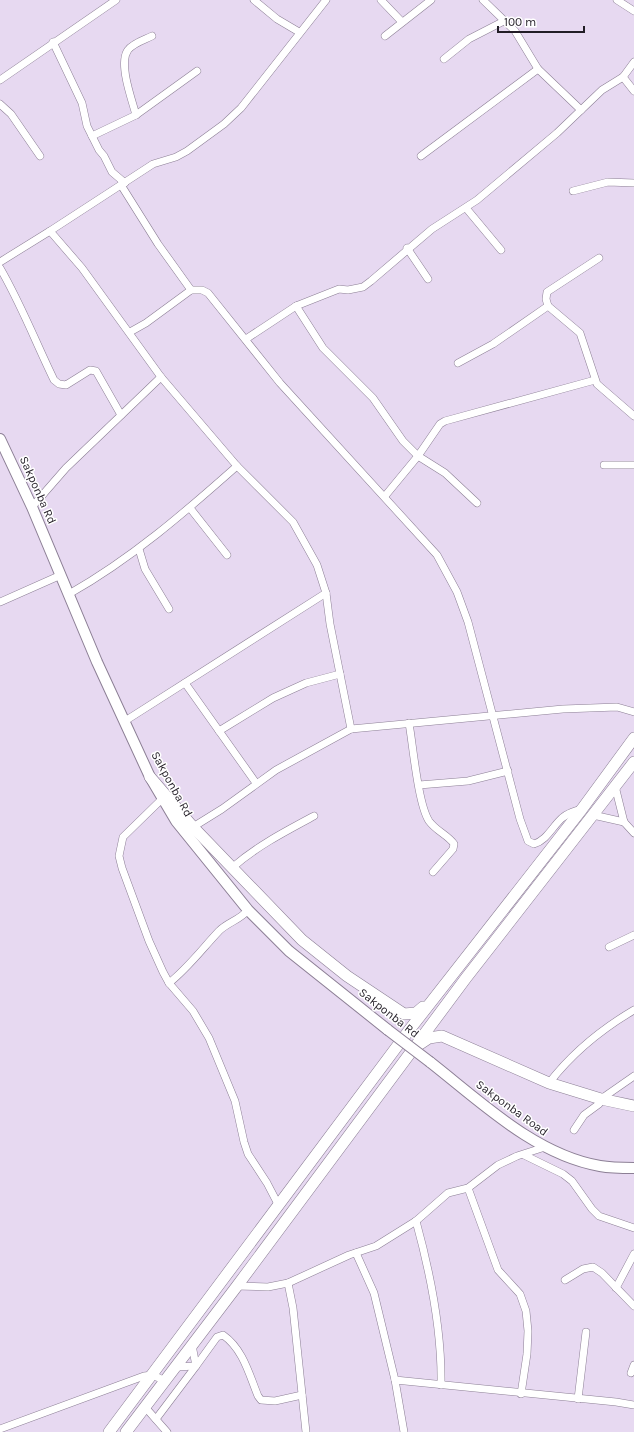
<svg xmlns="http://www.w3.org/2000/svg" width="634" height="1432" viewBox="0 0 634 1432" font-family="Karla,sans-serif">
	<rect width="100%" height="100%" fill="#e7d9f1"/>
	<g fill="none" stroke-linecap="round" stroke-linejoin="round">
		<defs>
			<g id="minor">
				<polyline points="254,0 277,19 299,32"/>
				<polyline points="381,0 402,22"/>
				<polyline points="483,0 515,31 538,69 581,110"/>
				<polyline points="617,0 634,11"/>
				<polyline points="385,36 431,0"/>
				<polyline points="53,42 82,103 87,126 99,150 104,156 112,172 125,183"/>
				<polyline points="444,59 469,39 504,21"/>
				<polyline points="623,77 634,91"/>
				<polyline points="0,80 116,0"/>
				<polyline points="0,104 11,114 40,156"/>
				<path d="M136,115C132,100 118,63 128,50C133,43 144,40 152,36"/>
				<polyline points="92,136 136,115 197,71"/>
				<polyline points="421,156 538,69"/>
				<polyline points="121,185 158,244 191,290"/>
				<polyline points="573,191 608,182 634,183"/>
				<polyline points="466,208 501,250"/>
				<polyline points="50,231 153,164 176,157 187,151 224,124 241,108 326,0"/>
				<polyline points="407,248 428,279"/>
				<polyline points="0,262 50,231 82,268 161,377 237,466 293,522 317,565 326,593 330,624 351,729"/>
				<path d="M0,268C21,304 36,343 54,380L59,384L66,385L90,370L96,371L121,415"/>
				<polyline points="296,306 323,348 373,398 403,441 418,456 445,473 477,503"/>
				<polyline points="548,306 546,299 547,292 599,258"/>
				<path d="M130,332L146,323L191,290H202L208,293L280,383L437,555L457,592L468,622L520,819L528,841L534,844C547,840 552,827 562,818C568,813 574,811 582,809"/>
				<polyline points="246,339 296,306 339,289 348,290 363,287 371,281 432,229 477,200 557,133 602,90 623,77 634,62"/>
				<polyline points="458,363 493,344 548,306 580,333 597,384 634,416"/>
				<polyline points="604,465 634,465"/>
				<polyline points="385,496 418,456 440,424 445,421 595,380"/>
				<polyline points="32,507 66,468 161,377"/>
				<polyline points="190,508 227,555"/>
				<polyline points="139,549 145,569 169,609"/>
				<path d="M69,594C131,559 184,513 237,466"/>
				<polyline points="0,602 61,575"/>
				<polyline points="185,683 256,783"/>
				<polyline points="125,721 326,593"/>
				<path d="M409,723C413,746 418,804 429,821C436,831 448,835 454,844L453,849L433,872"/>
				<polyline points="219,731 273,698 306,683 340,674"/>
				<polyline points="419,785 468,781 508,771"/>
				<polyline points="615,786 624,822 634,833"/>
				<polyline points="163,798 123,837 119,856 122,868 149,941 163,972 169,983 193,1011 209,1038 235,1101 244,1142 248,1154 267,1183 279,1206"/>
				<polyline points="593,815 624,822"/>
				<polyline points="193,827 222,809 276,770 351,729 563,709 617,707 634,712"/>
				<path d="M233,867C257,846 286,831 314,816"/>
				<polyline points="609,947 634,935"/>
				<path d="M169,983C188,968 202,949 219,931C228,922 240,920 248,910"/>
				<path d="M549,1083C573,1052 600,1030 634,1010"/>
				<polyline points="574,1130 584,1115 599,1104 601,1099 634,1076"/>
				<polyline points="524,1155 563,1174 572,1181 592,1209 599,1216 634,1228"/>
				<polyline points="468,1188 498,1270 520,1294 526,1311 528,1331 527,1354 521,1394"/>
				<path d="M416,1221C430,1272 442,1331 441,1385"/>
				<polyline points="356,1253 374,1293 395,1380 616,1402 634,1405"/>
				<polyline points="565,1280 583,1269 593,1267 602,1273 634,1306"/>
				<polyline points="288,1283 293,1308 306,1432"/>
				<polyline points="237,1286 268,1287 288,1283 349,1255 376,1246 416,1221 448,1193 468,1188 498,1165 517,1156 545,1147"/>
				<polyline points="616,1288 634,1254"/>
				<path d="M176,1367L196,1366L217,1337L223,1335C243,1349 249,1374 258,1396L261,1400L275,1401L302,1395"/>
				<polyline points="631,1373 634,1365"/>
				<polyline points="395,1380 404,1432"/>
				<polyline points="578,1399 586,1332"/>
				<polyline points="145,1407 167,1432"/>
				<polyline points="156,1419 196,1366 192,1345"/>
				<polyline points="0,1429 144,1376 153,1375 165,1381"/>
			</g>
			<g id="secondary">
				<polyline points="0,439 32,507 97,662 150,777 176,821 248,910 289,951 388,1030"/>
				<path d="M430,1062C480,1101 535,1155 600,1166C611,1168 623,1168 634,1168"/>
			</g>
			<g id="trunk">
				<polyline points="150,777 193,827 302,940 347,976 404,1014 416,1013 423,1007"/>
				<polyline points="420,1044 429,1038 442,1036 549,1083 601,1099 634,1106"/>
				<polyline points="109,1432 410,1029 582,809 634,738"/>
				<polyline points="126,1432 237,1286 466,978 634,762"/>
			</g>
		</defs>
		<use href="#minor" stroke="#8c7f95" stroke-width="8"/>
		<use href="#secondary" stroke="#8c7f95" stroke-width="12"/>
		<use href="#trunk" stroke="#8c7f95" stroke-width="12"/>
		<use href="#minor" stroke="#fff" stroke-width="7"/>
		<use href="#secondary" stroke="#fff" stroke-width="10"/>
		<use href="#trunk" stroke="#fff" stroke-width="11"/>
		<defs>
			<polyline id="secondary-bridge" points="388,1030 430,1062"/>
		</defs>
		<use href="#secondary-bridge" stroke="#8c7f95" stroke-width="12" stroke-linecap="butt"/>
		<use href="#secondary-bridge" stroke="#fff" stroke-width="10"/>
	</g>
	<g text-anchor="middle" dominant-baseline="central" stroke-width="3" stroke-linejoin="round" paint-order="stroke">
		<g font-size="12" fill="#221d26" stroke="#fff">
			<text transform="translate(38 490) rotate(66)">Sakponba Rd</text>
			<text transform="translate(172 784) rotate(61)">Sakponba Rd</text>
			<text transform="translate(389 1013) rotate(38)">Sakponba Rd</text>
			<text transform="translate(512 1108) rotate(36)">Sakponba Road</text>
		</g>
	</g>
	<path d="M498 26v6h86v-6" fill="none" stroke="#221d26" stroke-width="2"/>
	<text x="504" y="26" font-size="12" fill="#221d26" stroke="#ffffff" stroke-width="3" paint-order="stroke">100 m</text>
</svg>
